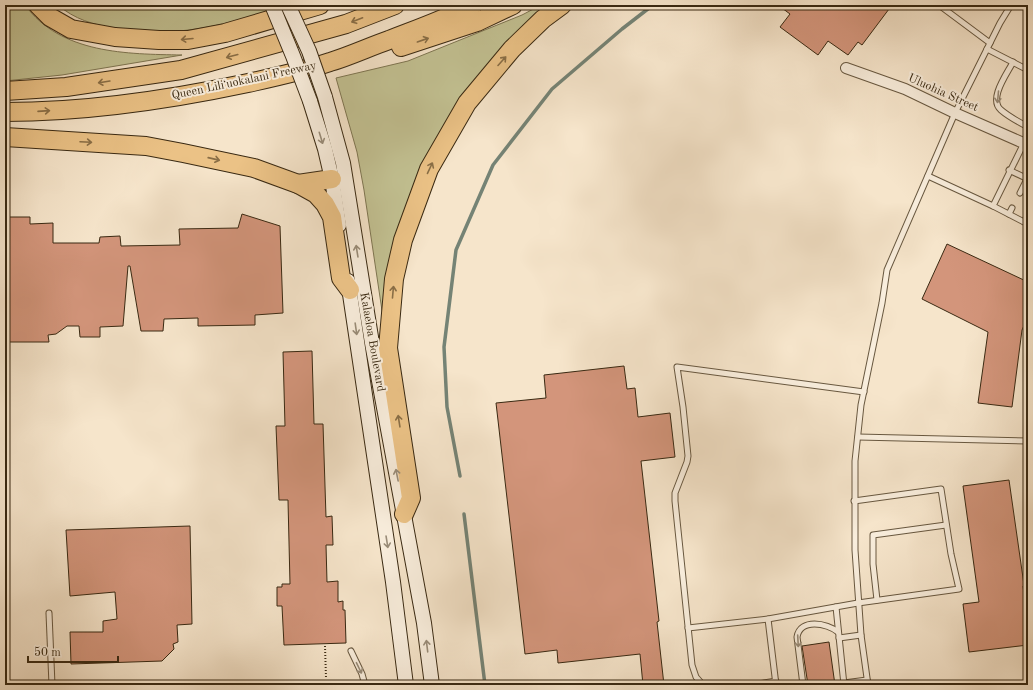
<svg xmlns="http://www.w3.org/2000/svg" width="1033" height="690" viewBox="0 0 1033 690" font-family="'Old Standard TT',serif">
	<rect width="100%" height="100%" fill="#f6e5cb"/>
	<filter id="stains"><feTurbulence type="fractalNoise" baseFrequency=".005" numOctaves="4"/><feColorMatrix values="0 0 0 0 .2 0 0 0 0 .09 0 0 0 0 .02 0 0 0 .5 -.17"/></filter>
	<radialGradient id="worn" r=".72"><stop offset=".6" stop-color="#630" stop-opacity="0"/><stop offset="1" stop-color="#630" stop-opacity=".3"/></radialGradient>
	<g fill="#c3c293" stroke="#7e7652">
		<path d="M5,5H25C61,54 127,54 182,55L62,75L5,81Z"/>
		<path d="M58,5H268L272,11C216,27 173,38 114,28C94,25 74,19 58,5Z"/>
		<polygon points="541,5 558,5 441,140 384,324 364,190 357,152 336,78 408,61 522,15"/>
	</g>
	<g fill="none" stroke-linecap="round" stroke-linejoin="round">
		<g stroke="#758375" stroke-width="3.5">
			<polyline points="460,476 447,407 444,347 456,250 493,165 552,89 622,29 653,5"/>
			<polyline points="464,514 485,685"/>
		</g>
	</g>
	<g fill="#d3957b" stroke="#392912">
		<polygon points="778,5 892,5 862,45 858,42 848,55 828,41 818,55 780,27 790,14"/>
		<polygon points="242,214 280,226 283,313 255,315 255,325 198,326 198,318 164,319 163,331 141,331 130,266 128,266 123,326 100,327 100,337 80,337 79,326 67,326 56,334 48,335 49,342 5,342 5,217 30,217 30,224 53,223 53,243 99,243 100,237 120,236 121,246 180,245 179,229 238,228"/>
		<polygon points="947,244 1028,282 1028,317 1022,330 1012,407 978,403 988,332 922,299"/>
		<polygon points="312,351 314,424 323,424 326,517 332,516 333,545 326,545 327,582 338,581 338,602 343,601 343,610 345,610 346,643 284,645 282,606 277,606 277,587 282,587 282,584 290,584 288,500 279,500 276,426 285,426 283,352"/>
		<polygon points="624,366 627,389 635,388 638,417 670,413 675,457 641,461 659,621 657,622 664,685 643,685 640,654 558,663 557,650 525,654 496,403 546,398 544,375"/>
		<polygon points="1009,480 1024,585 1023,586 1028,627 1028,645 969,652 963,604 979,602 963,486"/>
		<polygon points="190,526 192,624 177,625 178,642 173,644 174,649 162,661 71,664 70,632 103,632 103,621 117,619 115,592 70,596 66,530"/>
		<polygon points="829,642 835,685 808,685 802,646"/>
	</g>
	<g fill="none" stroke-linecap="round" stroke-linejoin="round">
		<defs>
			<g id="service">
				<polyline points="939,5 990,43"/>
				<polyline points="987,49 1028,70"/>
				<path d="M1013,62C1007,74 988,99 1001,110C1009,117 1019,122 1028,127"/>
				<polyline points="1024,143 993,206 1028,224"/>
				<polyline points="1009,170 1028,179"/>
				<polyline points="928,176 993,206"/>
				<polyline points="1020,193 1027,179"/>
				<polyline points="1009,214 1012,208"/>
				<polyline points="1024,222 1028,215"/>
				<polyline points="858,437 1028,441"/>
				<polyline points="877,600 873,564 873,535 946,525"/>
				<polyline points="836,607 844,685"/>
				<polyline points="49,613 52,685"/>
				<polyline points="768,619 776,685"/>
				<polyline points="688,628 768,619 858,603 959,589 951,554 941,489 854,501"/>
				<polyline points="839,638 861,635"/>
				<polyline points="351,651 362,674 365,685"/>
				<polyline points="844,683 867,680"/>
				<polyline points="330,684 331,685"/>
				<polyline points="703,685 696,677 692,665 675,501 675,493 687,462 688,456 683,407 677,367 864,392"/>
				<polyline points="752,685 776,681"/>
				<path d="M803,685L797,637C800,618 827,623 838,632"/>
				<polyline points="868,685 861,635 855,550 855,461 861,405 882,303 887,270 955,113 1000,23 1011,5"/>
			</g>
			<polyline id="minor" points="846,68 905,89 955,113 1028,145"/>
			<g id="secondary">
				<polyline points="325,97 343,163 372,343 424,623 432,685"/>
				<polyline points="310,101 325,149 332,179 339,225"/>
				<polyline points="348,281 393,582 406,685"/>
			</g>
			<g id="motorway">
				<polyline points="38,5 50,17 71,29 115,37 159,40 188,40 225,33 320,5"/>
				<polyline points="401,47 477,22 513,5"/>
				<polyline points="5,91 66,87 181,70 346,24 395,5"/>
				<path d="M5,112C86,112 168,100 248,83C275,77 303,71 330,62C350,56 369,47 389,40C417,29 446,19 473,5"/>
				<polyline points="5,137 146,146 183,153 254,168 298,184 316,194 325,204 332,217 341,278 350,290"/>
				<polyline points="298,184 332,179"/>
				<polyline points="404,514 411,498 388,348 394,279 403,240 429,169 467,103 512,49 543,19 562,5"/>
			</g>
		</defs>
		<use href="#service" stroke="#685840" stroke-width="7"/>
		<use href="#minor" stroke="#685840" stroke-width="12"/>
		<use href="#secondary" stroke="#392912" stroke-width="16"/>
		<use href="#motorway" stroke="#392912" stroke-width="20"/>
		<polyline stroke="#392912" stroke-width="2" stroke-dasharray="1 2" stroke-linecap="butt" points="325,646 326,678"/>
		<use href="#service" stroke="#f9eedd" stroke-width="5"/>
		<use href="#minor" stroke="#f9eedd" stroke-width="10"/>
		<use href="#secondary" stroke="#f9eedd" stroke-width="14"/>
		<use href="#motorway" stroke="#ebc286" stroke-width="18"/>
		<defs>
			<g id="secondary-bridge">
				<polyline points="272,5 293,56 310,101"/>
				<polyline points="288,5 309,51 325,97"/>
			</g>
		</defs>
		<use href="#secondary-bridge" stroke="#392912" stroke-width="16" stroke-linecap="butt"/>
		<use href="#secondary-bridge" stroke="#f9eedd" stroke-width="14"/>
	</g>
	<defs><path id="oneway-shaft" d="M-6 0H5M1.5-3L5.5 0L1.5 3" fill="none" stroke-width="1.6" stroke-linecap="round" stroke-linejoin="round"/></defs>
	<g stroke="#896e46">
		<use href="#oneway-shaft" transform="translate(357 20) rotate(159)"/>
		<use href="#oneway-shaft" transform="translate(187 39) rotate(175)"/>
		<use href="#oneway-shaft" transform="translate(423 40) rotate(-19)"/>
		<use href="#oneway-shaft" transform="translate(232 56) rotate(165)"/>
		<use href="#oneway-shaft" transform="translate(502 61) rotate(-48)"/>
		<use href="#oneway-shaft" transform="translate(104 82) rotate(171)"/>
		<use href="#oneway-shaft" transform="translate(44 111) rotate(-4)"/>
		<use href="#oneway-shaft" transform="translate(86 142) rotate(3)"/>
		<use href="#oneway-shaft" transform="translate(214 159) rotate(13)"/>
		<use href="#oneway-shaft" transform="translate(430 168) rotate(-65)"/>
		<use href="#oneway-shaft" transform="translate(393 292) rotate(-85)"/>
		<use href="#oneway-shaft" transform="translate(399 421) rotate(-99)"/>
	</g>
	<g stroke="#998c78">
		<use href="#oneway-shaft" transform="translate(998 97) rotate(95)"/>
		<use href="#oneway-shaft" transform="translate(321 138) rotate(73)"/>
		<use href="#oneway-shaft" transform="translate(357 251) rotate(-99)"/>
		<use href="#oneway-shaft" transform="translate(356 329) rotate(82)"/>
		<use href="#oneway-shaft" transform="translate(397 475) rotate(-101)"/>
		<use href="#oneway-shaft" transform="translate(387 542) rotate(81)"/>
		<use href="#oneway-shaft" transform="translate(798 641) rotate(87)"/>
		<use href="#oneway-shaft" transform="translate(427 646) rotate(-97)"/>
		<use href="#oneway-shaft" transform="translate(359 668) rotate(64)"/>
	</g>
	<g text-anchor="middle" dominant-baseline="central" stroke-width="4" stroke-linejoin="round" paint-order="stroke">
		<g font-size="12" fill="#392912" stroke="#f9eedd">
			<text transform="translate(244 81) rotate(-12)">Queen Liliʻuokalani Freeway</text>
			<text transform="translate(943 93) rotate(24)">Uluohia Street</text>
			<text transform="translate(372 342) rotate(80)">Kalaeloa Boulevard</text>
		</g>
	</g>
	<rect width="1033" height="690" fill="none" stroke="#f6e5cb" stroke-width="20"/>
	<rect x="6" y="6" width="1021" height="678" fill="none" stroke="#392912" stroke-width="2"/>
	<rect x="10" y="10" width="1013" height="670" fill="none" stroke="#392912"/>
	<path d="M28 656v6h90v-6" fill="none" stroke="#392912" stroke-width="2"/>
	<text x="34" y="656" font-size="12" fill="#392912" stroke="#f9eedd" stroke-width="3" paint-order="stroke">50 m</text>
	<rect width="100%" height="100%" filter="url(#stains)"/>
	<rect width="100%" height="100%" fill="url(#worn)"/>
</svg>
